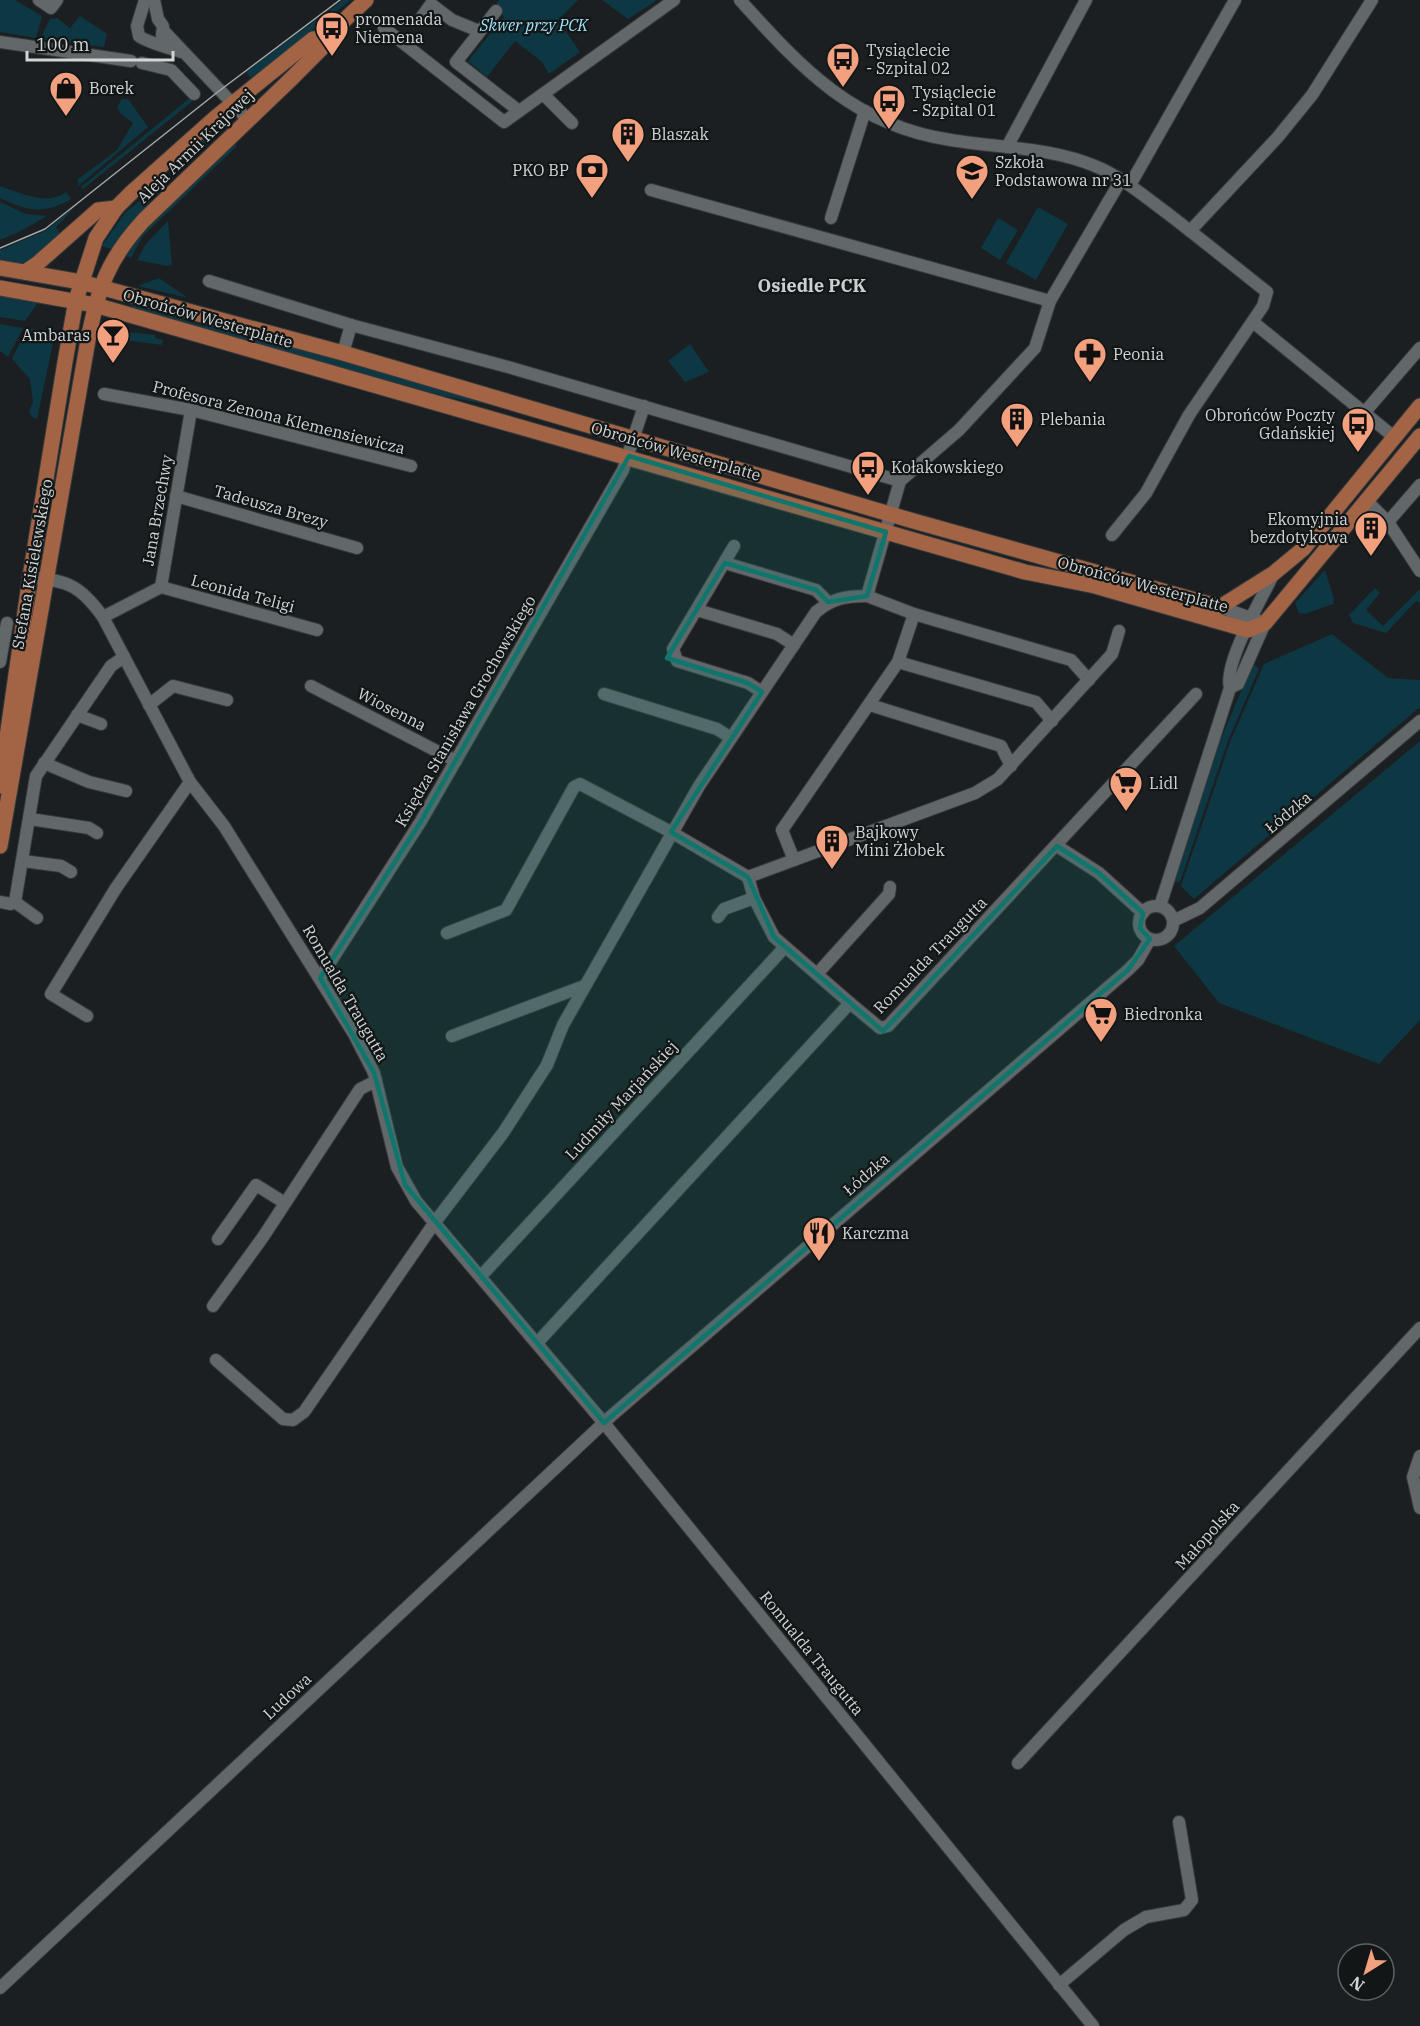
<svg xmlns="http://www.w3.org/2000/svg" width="1420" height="2026" viewBox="0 0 1420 2026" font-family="'IBM Plex Serif',serif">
	<rect width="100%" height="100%" fill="#1b1f21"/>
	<g fill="#0d3742">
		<polygon points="0,0 15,0 42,16 36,38 0,32"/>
		<polygon points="343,0 351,0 251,78 246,72"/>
		<polygon points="499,0 578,0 558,20 580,52 549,74 542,62 515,41 487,77 468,61 504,17 495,6"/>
		<polygon points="602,0 655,0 656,1 628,19"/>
		<polygon points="80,16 107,34 104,47 40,39 50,19 57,18 70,28"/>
		<polygon points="191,97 194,100 83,189 81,187"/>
		<polygon points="122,99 128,99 148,127 76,188 79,183 77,180 117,150 133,123 121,114 117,107"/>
		<polygon points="216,125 222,131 156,194 111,249 102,246 125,213 180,167"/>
		<polygon points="233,142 237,146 143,236 131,258 123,254 137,236"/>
		<path d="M0,186C20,193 48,206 66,192L71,199C44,215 27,211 0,198Z"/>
		<polygon points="0,202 26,214 47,216 19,232 0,240"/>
		<polygon points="77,205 56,227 62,237 24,264 0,262 0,250 45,231"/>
		<polygon points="1038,207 1068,224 1036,280 1006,263"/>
		<polygon points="998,218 1018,230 1000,260 981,248"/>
		<polygon points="168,221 172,265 167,266 137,260 146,244"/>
		<polygon points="159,278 188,298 138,286"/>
		<polygon points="0,296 39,301 25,321 0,317"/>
		<polygon points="132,305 198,324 280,342 603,434 602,437 491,405 444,396 131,309"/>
		<polygon points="0,324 23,328 8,357 0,351"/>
		<polygon points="27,328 50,333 54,338 37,419 32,417 29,411 33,402 30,379 12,359"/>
		<polygon points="120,331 155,335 155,338 163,340 162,345 117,339 104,352 106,342"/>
		<polygon points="690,344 709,372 685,382 668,361"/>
		<polygon points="1325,570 1334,599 1333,604 1305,614 1299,613 1295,603"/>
		<polygon points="1375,588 1380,593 1366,610 1383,626 1420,589 1420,603 1416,601 1386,633 1353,623 1349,615"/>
		<polygon points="1332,634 1388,678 1420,680 1420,707 1194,899 1181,886 1230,742 1264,664"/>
		<polygon points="1253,663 1259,669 1228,741 1180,882 1172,882 1217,748"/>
		<polygon points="1420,741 1420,1020 1379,1064 1219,1003 1174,946"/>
	</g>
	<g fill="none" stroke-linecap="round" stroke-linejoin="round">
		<defs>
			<g id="minor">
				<polyline points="39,0 51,8 57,0"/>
				<path d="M145,0L137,26L139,36C144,41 172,49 181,52"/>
				<polyline points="154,0 158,19 163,26 162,35"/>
				<path d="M740,0C802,69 855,126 951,140C999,148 1050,147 1095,166C1122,177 1144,196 1167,213C1201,239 1234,266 1267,292L1263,306L1189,415L1146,493L1112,535"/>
				<polyline points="496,11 456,62 519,111"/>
				<polyline points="421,18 431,4 452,20 479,31"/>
				<polyline points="384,28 504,122 674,0"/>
				<polyline points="163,30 248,120"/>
				<polyline points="0,42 131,61"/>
				<polyline points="142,63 171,70 194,94"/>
				<polyline points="543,94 572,123"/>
				<polyline points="1007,147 1086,0"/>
				<polyline points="1130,185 1235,0"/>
				<polyline points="651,190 1050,301"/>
				<polyline points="831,218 865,111"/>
				<polyline points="1190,231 1277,138 1312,95 1372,0"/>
				<path d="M209,281L351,325L508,367L900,481L867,596C846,596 833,598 816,612L699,786L563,1025L547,1065L503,1133L435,1222L304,1412L293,1420L283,1419L216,1360"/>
				<polyline points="1253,322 1394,437"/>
				<polyline points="343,353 351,325"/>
				<polyline points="104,394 191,410 411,466"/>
				<polyline points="1364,413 1420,348"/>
				<polyline points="900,481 959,430 1035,348 1050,301 1121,180"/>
				<polyline points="176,496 357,548"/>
				<polyline points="1366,500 1388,522 1420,571"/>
				<polyline points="1388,522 1420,485"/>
				<polyline points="734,546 673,649 677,661 748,683 762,692"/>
				<polyline points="725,563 816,590 828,602"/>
				<path d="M30,577C68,581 80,585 103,617L190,782L224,826L354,1034L374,1073L397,1167L416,1201L604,1423L1093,2026"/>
				<polyline points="161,587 317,630"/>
				<polyline points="1220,607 1265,623 1238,684 1230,688"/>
				<polyline points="697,610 777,634 794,645"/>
				<polyline points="914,614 1071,660 1089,680"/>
				<polyline points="103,617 161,587 191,410"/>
				<polyline points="0,662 7,623"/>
				<polyline points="898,662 1036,702 1052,721"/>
				<polyline points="311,686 456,761"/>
				<polyline points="604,694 717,729 731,738"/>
				<polyline points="149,705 173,686 227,700"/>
				<polyline points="870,705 1001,746 1011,766"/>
				<polyline points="77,715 101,724"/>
				<polyline points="44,763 89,782 126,791"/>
				<polyline points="30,819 89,828 97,833"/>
				<polyline points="1057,846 1099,873 1143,913"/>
				<polyline points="794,860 782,830 898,662 914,614 867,596"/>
				<polyline points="23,861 61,866 71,872"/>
				<polyline points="748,877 975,793 998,779 1112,654 1119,631"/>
				<polyline points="0,902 11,904 15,902 36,776 111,666 124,657"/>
				<polyline points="15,902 37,918"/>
				<path d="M1160,906L1230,688C1223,664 1262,598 1274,573"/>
				<circle cx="1156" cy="923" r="17"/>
				<polyline points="718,917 724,909 754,898"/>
				<polyline points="1173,921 1200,908 1420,721"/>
				<polyline points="447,933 506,910 574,787 580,784 671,832 748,877 754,898 774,937 850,1003"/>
				<polyline points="817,974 889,894 890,887"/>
				<polyline points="320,978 421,821 623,470 644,406"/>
				<polyline points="87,1016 51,994 116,888 190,782"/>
				<polyline points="452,1036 584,986"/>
				<polyline points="218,1239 256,1185 285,1203"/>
				<polyline points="482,1275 785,947"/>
				<polyline points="213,1306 263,1237 360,1089 376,1081"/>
				<polyline points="537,1343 850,1003 880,1028 888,1026 1196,694"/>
				<polyline points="1420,1456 1413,1477 1420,1508"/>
				<polyline points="1018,1763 1420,1328"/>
				<polyline points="1059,1985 1124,1930 1146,1917 1184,1910 1192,1900 1179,1822"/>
				<polyline points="0,1988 610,1417 1128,970 1138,960 1150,939"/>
			</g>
			<g id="major">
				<polyline points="0,268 81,282 343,353 910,520 1220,607 1274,573 1303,549 1420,406"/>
				<polyline points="25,272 37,264 98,210 116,208"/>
				<polyline points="0,288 95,305 1025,572 1095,586 1248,630 1265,623 1420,436"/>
				<polyline points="0,786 30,577 65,362 76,300 96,238 116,208 132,192 216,117 313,39 325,38"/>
				<path d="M0,846L88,340C98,288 108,259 144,220L290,80L321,49L325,38L366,0"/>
			</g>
		</defs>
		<use href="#minor" stroke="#373a3b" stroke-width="14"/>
		<use href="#major" stroke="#373a3b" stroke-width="17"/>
		<use href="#minor" stroke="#626769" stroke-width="12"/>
		<use href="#major" stroke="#a36446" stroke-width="15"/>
		<polyline stroke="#a5a8a9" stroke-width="1.5" points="0,248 45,229 219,91 340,0"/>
	</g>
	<path fill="#0f766e" fill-opacity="0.2" stroke="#0f766e" stroke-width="4.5" stroke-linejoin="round" d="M629,456L886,532L867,596L828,602L816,590L725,563L667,658L748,683L762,692L671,832L748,877L774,937L883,1031L1057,846L1099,873L1143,913L1140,928L1150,939L1128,970L604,1423L405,1185L374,1073L320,978L421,821Z"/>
	<defs>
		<symbol id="bus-pin" viewBox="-11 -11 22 30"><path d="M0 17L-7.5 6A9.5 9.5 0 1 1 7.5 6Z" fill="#f2a07e" stroke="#121617"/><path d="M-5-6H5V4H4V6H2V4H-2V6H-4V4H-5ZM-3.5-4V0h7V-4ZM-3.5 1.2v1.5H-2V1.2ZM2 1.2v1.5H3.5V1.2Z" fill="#111"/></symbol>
		<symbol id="shop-pin" viewBox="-11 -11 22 30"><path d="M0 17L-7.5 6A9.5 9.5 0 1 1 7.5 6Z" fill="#f2a07e" stroke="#121617"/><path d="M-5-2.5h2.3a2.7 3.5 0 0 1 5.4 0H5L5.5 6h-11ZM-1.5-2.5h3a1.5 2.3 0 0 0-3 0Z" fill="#111"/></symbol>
		<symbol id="building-pin" viewBox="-11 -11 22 30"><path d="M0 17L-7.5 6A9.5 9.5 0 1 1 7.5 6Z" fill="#f2a07e" stroke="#121617"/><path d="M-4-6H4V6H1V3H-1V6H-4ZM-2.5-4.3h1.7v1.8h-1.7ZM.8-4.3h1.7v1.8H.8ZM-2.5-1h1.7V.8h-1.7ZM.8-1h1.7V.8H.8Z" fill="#111"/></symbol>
		<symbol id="bank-pin" viewBox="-11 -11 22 30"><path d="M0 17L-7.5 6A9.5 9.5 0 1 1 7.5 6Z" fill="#f2a07e" stroke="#121617"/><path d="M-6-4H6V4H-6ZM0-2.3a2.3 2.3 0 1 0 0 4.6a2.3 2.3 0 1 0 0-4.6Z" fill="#111"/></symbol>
		<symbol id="school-pin" viewBox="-11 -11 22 30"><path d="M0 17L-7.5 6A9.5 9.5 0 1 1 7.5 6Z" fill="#f2a07e" stroke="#121617"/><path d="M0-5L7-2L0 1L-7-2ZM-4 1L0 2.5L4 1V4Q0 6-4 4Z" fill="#111"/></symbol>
		<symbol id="bar-pin" viewBox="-11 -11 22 30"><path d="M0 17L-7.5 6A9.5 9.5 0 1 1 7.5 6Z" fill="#f2a07e" stroke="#121617"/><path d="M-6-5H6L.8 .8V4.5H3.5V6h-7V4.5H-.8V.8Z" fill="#111"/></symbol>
		<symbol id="pharmacy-pin" viewBox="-11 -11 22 30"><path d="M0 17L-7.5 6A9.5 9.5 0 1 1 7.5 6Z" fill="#f2a07e" stroke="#121617"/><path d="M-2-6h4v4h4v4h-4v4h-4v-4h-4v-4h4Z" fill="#111"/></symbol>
		<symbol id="supermarket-pin" viewBox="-11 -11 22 30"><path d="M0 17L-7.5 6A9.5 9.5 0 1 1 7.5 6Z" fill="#f2a07e" stroke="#121617"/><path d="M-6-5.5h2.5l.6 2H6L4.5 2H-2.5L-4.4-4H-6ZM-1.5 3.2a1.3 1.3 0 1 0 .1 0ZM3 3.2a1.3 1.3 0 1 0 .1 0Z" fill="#111"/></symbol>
		<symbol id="restaurant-pin" viewBox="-11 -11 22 30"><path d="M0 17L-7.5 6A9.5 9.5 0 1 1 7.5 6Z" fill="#f2a07e" stroke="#121617"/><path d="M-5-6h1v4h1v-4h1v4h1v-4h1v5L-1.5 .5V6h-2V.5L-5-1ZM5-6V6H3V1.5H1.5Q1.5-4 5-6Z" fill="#111"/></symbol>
	</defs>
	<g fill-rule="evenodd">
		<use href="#bus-pin" x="313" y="9" width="38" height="52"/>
		<use href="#bus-pin" x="824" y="40" width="38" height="52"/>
		<use href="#shop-pin" x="47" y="69" width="38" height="52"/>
		<use href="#bus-pin" x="870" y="82" width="38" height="52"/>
		<use href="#building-pin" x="609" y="115" width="38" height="52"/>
		<use href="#bank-pin" x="573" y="151" width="38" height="52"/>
		<use href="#school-pin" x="953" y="152" width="38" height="52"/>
		<use href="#bar-pin" x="94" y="316" width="38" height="52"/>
		<use href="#pharmacy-pin" x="1071" y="335" width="38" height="52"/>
		<use href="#building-pin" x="998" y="400" width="38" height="52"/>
		<use href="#bus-pin" x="1339" y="405" width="38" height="52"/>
		<use href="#bus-pin" x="849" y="448" width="38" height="52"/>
		<use href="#building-pin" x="1352" y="509" width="38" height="52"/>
		<use href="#supermarket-pin" x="1107" y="764" width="38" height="52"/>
		<use href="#building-pin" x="813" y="822" width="38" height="52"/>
		<use href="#supermarket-pin" x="1082" y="995" width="38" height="52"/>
		<use href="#restaurant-pin" x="800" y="1214" width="38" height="52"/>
	</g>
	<g text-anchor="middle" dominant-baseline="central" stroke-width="4.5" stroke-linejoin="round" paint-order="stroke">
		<g font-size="16" fill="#d2d5d6" stroke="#121617" text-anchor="start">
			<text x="355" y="19">promenada<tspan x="355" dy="18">Niemena</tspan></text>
			<text x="866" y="50">Tysiąclecie<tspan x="866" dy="18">- Szpital 02</tspan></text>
			<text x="89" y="88">Borek</text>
			<text x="912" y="92">Tysiąclecie<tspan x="912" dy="18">- Szpital 01</tspan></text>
			<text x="651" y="134">Blaszak</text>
			<text x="995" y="162">Szkoła<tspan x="995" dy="18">Podstawowa nr 31</tspan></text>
			<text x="569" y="170" text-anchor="end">PKO BP</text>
			<text x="90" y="335" text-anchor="end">Ambaras</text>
			<text x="1113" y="354">Peonia</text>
			<text x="1335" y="415" text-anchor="end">Obrońców Poczty<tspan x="1335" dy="18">Gdańskiej</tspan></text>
			<text x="1040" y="419">Plebania</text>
			<text x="891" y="467">Kołakowskiego</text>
			<text x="1348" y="519" text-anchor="end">Ekomyjnia<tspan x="1348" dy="18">bezdotykowa</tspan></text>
			<text x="1149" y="783">Lidl</text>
			<text x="855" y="832">Bajkowy<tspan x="855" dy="18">Mini Żłobek</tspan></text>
			<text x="1124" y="1014">Biedronka</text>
			<text x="842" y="1233">Karczma</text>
		</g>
		<g font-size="16" font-style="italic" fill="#9fe3f9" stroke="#121617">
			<text x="534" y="25">Skwer przy PCK</text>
		</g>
		<g font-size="16" fill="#d2d5d6" stroke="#121617">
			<text transform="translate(195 146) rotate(-44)">Aleja Armii Krajowej</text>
			<text transform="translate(208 318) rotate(16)">Obrońców Westerplatte</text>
			<text transform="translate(279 417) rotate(14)">Profesora Zenona Klemensiewicza</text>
			<text transform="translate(676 451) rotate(16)">Obrońców Westerplatte</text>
			<text transform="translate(271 506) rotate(16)">Tadeusza Brezy</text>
			<text transform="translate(157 510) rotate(-80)">Jana Brzechwy</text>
			<text transform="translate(32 564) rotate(-80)">Stefana Kisielewskiego</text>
			<text transform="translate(1143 584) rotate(15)">Obrońców Westerplatte</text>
			<text transform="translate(243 593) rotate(15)">Leonida Teligi</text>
			<text transform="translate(392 709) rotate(27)">Wiosenna</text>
			<text transform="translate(465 711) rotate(-60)">Księdza Stanisława Grochowskiego</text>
			<text transform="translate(1288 812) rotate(-40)">Łódzka</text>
			<text transform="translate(930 955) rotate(-46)">Romualda Traugutta</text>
			<text transform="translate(346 993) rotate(60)">Romualda Traugutta</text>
			<text transform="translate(621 1100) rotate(-47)">Ludmiły Marjańskiej</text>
			<text transform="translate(866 1174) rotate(-41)">Łódzka</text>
			<text transform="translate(1207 1535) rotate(-48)">Małopolska</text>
			<text transform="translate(812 1653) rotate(51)">Romualda Traugutta</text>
			<text transform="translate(287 1696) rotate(-43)">Ludowa</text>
		</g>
		<g font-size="18" font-weight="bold" fill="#cad0d2" stroke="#121617">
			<text x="812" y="285">Osiedle PCK</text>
		</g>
	</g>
	<g transform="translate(1366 1972) rotate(217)"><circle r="28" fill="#121617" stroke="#5f6263" stroke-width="1.5"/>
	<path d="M0-4.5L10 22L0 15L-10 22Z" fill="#f2a07e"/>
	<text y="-9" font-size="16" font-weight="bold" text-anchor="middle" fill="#d2d5d6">N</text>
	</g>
	<path d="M27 51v9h146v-9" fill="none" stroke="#d2d5d6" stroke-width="3"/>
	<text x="36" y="51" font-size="18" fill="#d2d5d6" stroke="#121617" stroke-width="4.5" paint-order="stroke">100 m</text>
</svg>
